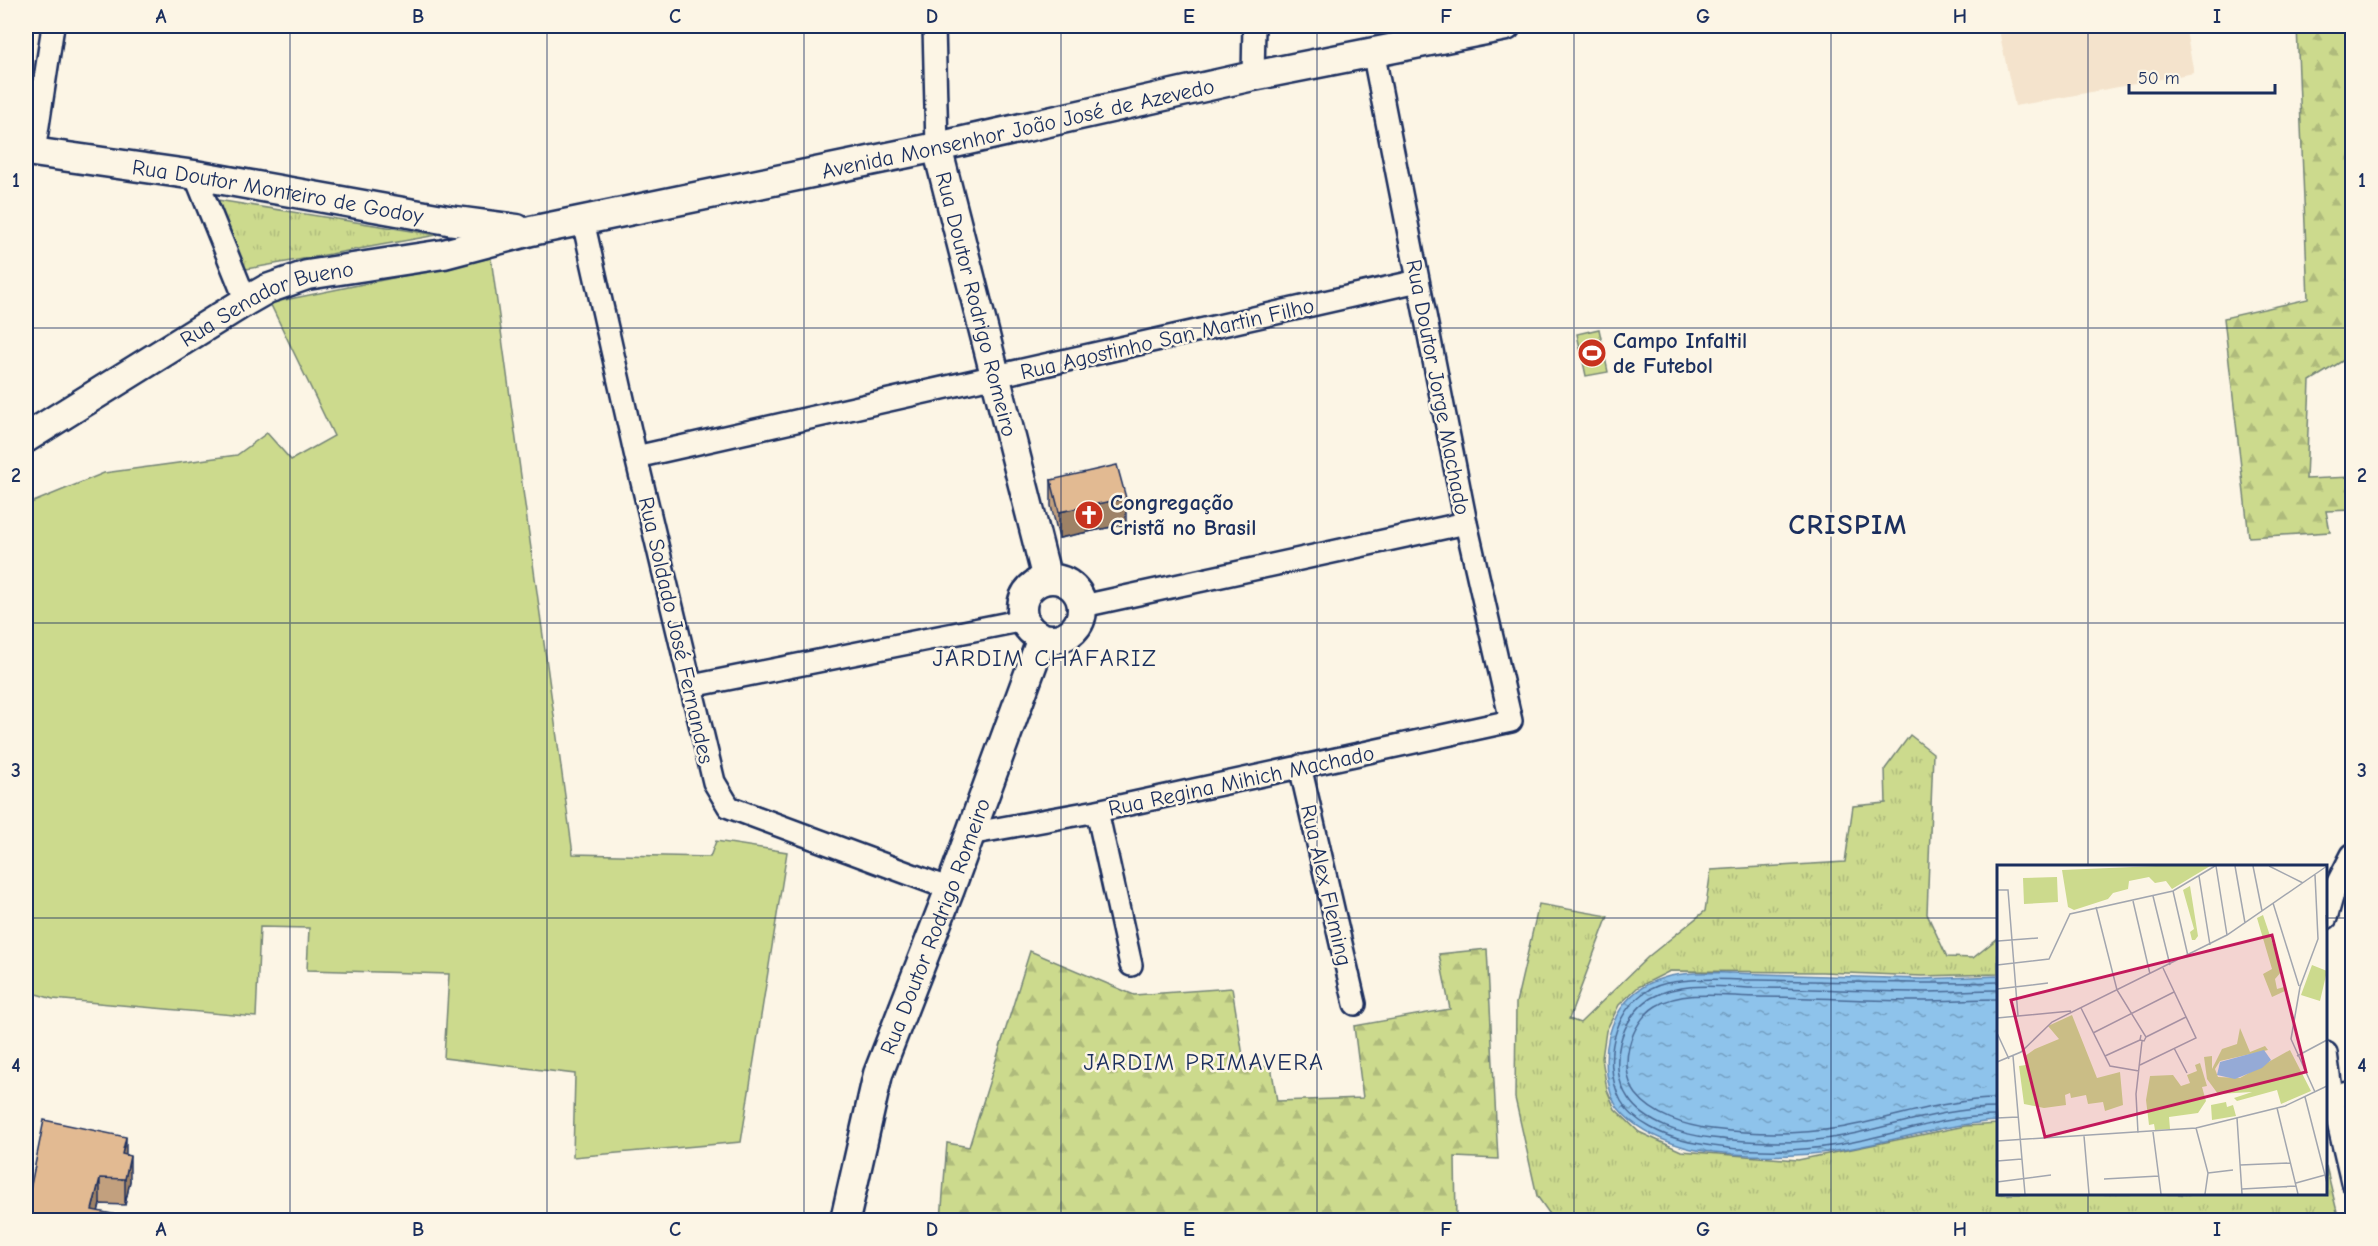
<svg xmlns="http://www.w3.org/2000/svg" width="2378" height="1246" font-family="'Comic Neue',sans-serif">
	<defs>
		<pattern id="forest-firs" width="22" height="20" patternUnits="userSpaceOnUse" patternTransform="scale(1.5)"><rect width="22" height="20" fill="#ccda8d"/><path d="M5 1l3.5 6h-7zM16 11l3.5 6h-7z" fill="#afbb7c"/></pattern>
		<pattern id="park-tufts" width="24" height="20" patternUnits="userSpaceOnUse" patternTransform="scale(1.5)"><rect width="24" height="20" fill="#ccda8d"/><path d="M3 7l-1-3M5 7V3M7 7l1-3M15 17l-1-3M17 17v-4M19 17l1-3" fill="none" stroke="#afbb7c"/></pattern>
		<pattern id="water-ripples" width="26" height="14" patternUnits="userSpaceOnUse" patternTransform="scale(1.5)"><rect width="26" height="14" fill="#8ec3eb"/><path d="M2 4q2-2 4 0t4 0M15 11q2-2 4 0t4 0" fill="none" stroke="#739fc2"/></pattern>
	</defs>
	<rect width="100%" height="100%" fill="#fcf5e5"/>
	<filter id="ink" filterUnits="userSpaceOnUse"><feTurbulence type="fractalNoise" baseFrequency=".0167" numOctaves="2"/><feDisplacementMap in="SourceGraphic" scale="12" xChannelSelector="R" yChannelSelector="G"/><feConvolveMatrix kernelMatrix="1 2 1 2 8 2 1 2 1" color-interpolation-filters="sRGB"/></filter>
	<g filter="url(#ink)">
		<path fill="#f4e3cc" d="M1998 26H2185L2194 73 2015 106Z"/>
		<path fill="url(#forest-firs)" stroke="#748476" stroke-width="1.5" d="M2297 26H2352V355L2310 381 2306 479 2352 477V510L2326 511 2330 532 2249 537 2224 318 2308 299Z
			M1487 949 1498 1159 1455 1157 1456 1220H941L947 1143 969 1147 1030 951 1134 995 1232 988 1245 1068 1271 1066 1277 1101 1363 1098 1354 1026 1450 1009 1439 954Z"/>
		<path fill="url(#park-tufts)" stroke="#748476" stroke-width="1.5" d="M211 199 437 235 241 270Z
			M1910 735 1933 753 1927 914 1947 957 1973 958 1998 938V974L1922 976 1822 972 1670 971 1638 987 1619 1005 1606 1031 1602 1058 1607 1090 1615 1109 1639 1132 1681 1151 1798 1160 1965 1126 1998 1124V1194H2326V1166L2339 1220H1554L1537 1196 1515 1098 1516 1003 1539 904 1608 916 1569 1019 1580 1023 1649 956 1705 911 1711 870 1845 862 1853 806 1886 803 1885 769Z"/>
		<path fill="#ccda8d" stroke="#748476" stroke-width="1.5" d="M491 258 573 854 710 857 716 841 787 852 741 1142 573 1157 575 1074 444 1058 449 974 307 970 309 928 260 927 256 1017 53 999 26 991V505L104 473 237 455 267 433 291 460 334 436 270 303Z
			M1599 329 1608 372 1586 376 1577 334Z"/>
		<path fill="url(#water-ripples)" stroke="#6088b3" stroke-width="1.5" d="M1731 973 1922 979 1998 976V1121C1945 1124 1895 1141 1842 1150 1806 1156 1770 1157 1733 1154 1717 1152 1700 1152 1684 1147 1660 1140 1634 1128 1618 1108 1611 1099 1609 1086 1607 1074 1602 1032 1620 991 1663 978 1684 971 1710 973 1731 973Z"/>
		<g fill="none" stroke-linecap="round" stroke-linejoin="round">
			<path stroke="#496a96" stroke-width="1.5" d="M1998 982C1918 985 1838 981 1758 980 1728 980 1697 977 1667 983 1616 994 1599 1058 1621 1101 1632 1122 1666 1137 1689 1142 1739 1152 1793 1153 1843 1144 1895 1135 1945 1115 1998 1116
				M1998 990C1973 990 1947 992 1921 992 1867 992 1813 988 1758 988 1725 988 1682 980 1651 998 1620 1017 1607 1067 1628 1098 1645 1124 1683 1135 1712 1138 1755 1143 1800 1145 1843 1136 1895 1126 1945 1108 1998 1108
				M1998 999C1973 999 1947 1001 1922 1001 1867 1001 1813 997 1759 997 1727 997 1685 989 1656 1006 1630 1022 1617 1068 1636 1094 1653 1116 1686 1126 1712 1129 1754 1134 1797 1135 1839 1128 1892 1119 1943 1099 1998 1099"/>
			<g stroke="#1b2f5e" stroke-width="26">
				<path id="street" d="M934 26 937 147
					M1253 76 1254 26
					M34 152 53 26
					M195 175 246 301
					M583 221 636 457 714 782 729 807 950 889
					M636 457 1418 281
					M1083 606 1466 523
					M692 686 1024 620
					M1300 766 1355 1004
					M1097 811 1131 965
					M969 834 1097 811 1511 721 1466 523 1373 51
					M2326 918 2334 890 2352 855
					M2326 1053 2332 1097 2352 1182
					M2332 1097 2352 1092"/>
			</g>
			<g stroke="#1b2f5e" stroke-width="33">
				<g id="secondary">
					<path id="s1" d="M937 147 1047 579"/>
					<path id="s2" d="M26 151 195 175 448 220 517 229"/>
					<path id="s3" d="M26 438 246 301 267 289 307 275 444 254 531 231 937 147 1253 76 1506 26"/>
					<circle cx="1052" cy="609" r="30"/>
					<path id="s4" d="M845 1220 878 1074 950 889 1042 638"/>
				</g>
			</g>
			<use href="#street" stroke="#fcf5e5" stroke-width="21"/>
			<use href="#secondary" stroke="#fcf5e5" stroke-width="28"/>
		</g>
		<path fill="#c2a07e" stroke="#1b2f5e" stroke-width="1.5" d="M1051 480 1126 524 1059 538 1051 506Z
			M126 1155 130 1181 125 1205 100 1204 98 1211 118 1221 30 1190Z"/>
		<path fill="#9e8266" stroke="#1b2f5e" stroke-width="1.5" d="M1126 498V524L1059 538V512Z
			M126 1137V1162L122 1180V1154Z
			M130 1156V1181L125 1205V1179Z
			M100 1178V1204L96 1221 92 1210Z"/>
		<path fill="#e2ba92" stroke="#1b2f5e" stroke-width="1.5" d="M1117 465 1126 498 1059 512 1051 480Z
			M44 1120 126 1137 122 1154 130 1156 125 1179 100 1178 92 1210 118 1215 117 1221H26V1189L30 1190Z"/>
	</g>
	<path fill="none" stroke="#1b2f5e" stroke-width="1.5" stroke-opacity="0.55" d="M290 26V1220M547 26V1220M804 26V1220M1061 26V1220M1317 26V1220M1574 26V1220M1831 26V1220M2088 26V866M26 328H2352M26 623H2352M26 918H1998M2326 918H2352M2088 1194V1220"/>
	<defs>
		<g id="stadium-disc" transform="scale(1.5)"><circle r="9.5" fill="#c8321e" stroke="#fcf5e5"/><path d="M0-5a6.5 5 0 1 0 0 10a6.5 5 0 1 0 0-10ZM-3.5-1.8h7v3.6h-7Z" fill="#fff"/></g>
		<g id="church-disc" transform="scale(1.5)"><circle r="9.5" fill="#c8321e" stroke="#fcf5e5"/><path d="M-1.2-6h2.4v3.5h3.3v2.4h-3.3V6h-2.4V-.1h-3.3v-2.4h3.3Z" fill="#fff"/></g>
	</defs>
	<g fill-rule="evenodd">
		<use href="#stadium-disc" x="1592" y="353"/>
		<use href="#church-disc" x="1089" y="515"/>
	</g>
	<g text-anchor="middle" stroke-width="5" stroke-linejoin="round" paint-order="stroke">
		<g font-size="22" fill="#1b2f5e" stroke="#fcf5e5">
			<text dy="8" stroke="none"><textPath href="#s3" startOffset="1052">Avenida Monsenhor João José de Azevedo</textPath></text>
			<text dy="8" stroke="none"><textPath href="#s2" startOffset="255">Rua Doutor Monteiro de Godoy</textPath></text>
			<text dy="8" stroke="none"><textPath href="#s1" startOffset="162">Rua Doutor Rodrigo Romeiro</textPath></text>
			<text dy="8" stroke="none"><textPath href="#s3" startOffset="278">Rua Senador Bueno</textPath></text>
			<text transform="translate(1167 338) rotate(-13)" y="8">Rua Agostinho San Martin Filho</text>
			<text transform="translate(1439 387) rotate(79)" y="8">Rua Doutor Jorge Machado</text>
			<text transform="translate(677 630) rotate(77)" y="8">Rua Soldado José Fernandes</text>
			<text transform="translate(1241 780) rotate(-12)" y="8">Rua Regina Mihich Machado</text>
			<text transform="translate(1327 885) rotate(77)" y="8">Rua Alex Fleming</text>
			<text dy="8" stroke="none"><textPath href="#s4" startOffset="308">Rua Doutor Rodrigo Romeiro</textPath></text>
		</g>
		<g font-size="22" font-weight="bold" fill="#1b2f5e" stroke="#fcf5e5" text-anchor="start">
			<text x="1613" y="348">Campo Infaltil<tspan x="1613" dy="25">de Futebol</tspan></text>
			<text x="1110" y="510">Congregação<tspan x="1110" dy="25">Cristã no Brasil</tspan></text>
		</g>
		<g font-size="24" letter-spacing="1.5" fill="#1b2f5e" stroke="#fcf5e5">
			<text x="1045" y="666">JARDIM CHAFARIZ</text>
			<text x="1204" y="1070">JARDIM PRIMAVERA</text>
		</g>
		<g font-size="28" font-weight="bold" letter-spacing="1.5" fill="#1b2f5e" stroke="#fcf5e5">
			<text x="1848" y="534">CRISPIM</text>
		</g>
	</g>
	<g transform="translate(1997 865)">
		<rect width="330" height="330" fill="#fcf5e5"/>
		<path d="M159 1H213L175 24 169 16 158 18 152 12 132 16 131 24 116 28 111 34 77 45 71 42 65 5ZM193 21 201 71 198 75H195L193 67 197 64 186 25ZM266 50 285 106 278 114 280 124 287 122 288 126 275 132 266 109 275 104 260 53ZM203 198 210 221 205 222 209 236 201 248 172 252 173 264 158 265 157 259 152 260 149 235 153 211 176 210 184 221 193 218 190 210 200 206 198 200Z" fill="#ccda8d"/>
		<path d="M243 163 253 187 268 181 271 185 223 196 218 204 221 212 243 213 293 185 314 226 284 239 280 225 240 236 237 233 255 227 221 229 210 214 207 192 215 191V204L225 184 240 179Z" fill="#ccda8d"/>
		<path d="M60 12 61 37 27 39 26 13ZM315 100 330 106 323 136 304 130ZM75 150 100 213 123 207 126 240 108 246 106 237 91 239 89 230 74 233 73 228 68 230 69 240 47 243 27 239 22 201 29 200 28 191 38 184 62 174 51 161ZM229 237 230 242 236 240 239 251 215 255 214 240Z" fill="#ccda8d"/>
		<path d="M267 185 274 195 265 203 238 214 220 210 223 197Z" fill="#8ec3eb"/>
		<path fill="none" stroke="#a2a6af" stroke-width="1.5" d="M219 1 230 70M238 1 248 58M256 1 265 46M272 1 306 18M318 10 321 74 303 122 294 174 318 227M202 11 213 80M0 25H11L21 151M176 26 191 91M156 31 173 100M136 36 153 109M276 38 302 121M99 42 120 125 149 172 147 176 143 175 144 170M329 50 330 73M1 76 41 73M0 100 52 94 73 49 176 26 218 1M0 124 51 118M84 143 113 201 142 206M0 153 74 146M0 168 12 194M96 168 177 127M149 172 189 152M177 183 190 208M16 191 28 329M108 191 143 175M300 191 330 175M0 197 24 187 55 157 230 70 330 1M143 200 199 173 166 103M308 232 330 318M0 235 1 253M280 243 301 329M0 253 21 252M240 253 245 329M199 263 211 308 208 329M156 267 164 329M141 268 139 229 145 176M87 271 92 329M0 276 199 263 288 241 330 221M0 296 25 294M243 300 294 298M211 308 236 305M107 314 162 311M0 317 54 310M299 318 328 310M245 324 299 321"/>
		<path fill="#c2185b" fill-opacity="0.15" stroke="#c2185b" stroke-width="3" d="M275 70 309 207 48 272 14 135Z"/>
		<rect width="330" height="330" fill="none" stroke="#1b2f5e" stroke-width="3"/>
	</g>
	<rect width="2378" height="1246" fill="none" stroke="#fcf5e5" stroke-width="66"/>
	<path d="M2129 84v9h146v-9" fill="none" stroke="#1b2f5e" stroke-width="3"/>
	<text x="2138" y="84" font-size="18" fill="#1b2f5e" stroke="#fcf5e5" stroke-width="4.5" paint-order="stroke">50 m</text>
	<rect x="33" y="33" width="2312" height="1180" fill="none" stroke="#1b2f5e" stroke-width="2"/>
	<g font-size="20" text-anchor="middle" font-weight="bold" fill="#1b2f5e">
		<text x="161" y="23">A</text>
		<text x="418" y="23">B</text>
		<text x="675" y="23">C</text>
		<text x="932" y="23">D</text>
		<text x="1189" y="23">E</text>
		<text x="1446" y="23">F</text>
		<text x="1703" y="23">G</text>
		<text x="1960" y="23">H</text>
		<text x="2217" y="23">I</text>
		<text x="16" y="187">1</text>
		<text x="2362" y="187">1</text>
		<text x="16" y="482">2</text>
		<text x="2362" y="482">2</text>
		<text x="16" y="777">3</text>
		<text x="2362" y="777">3</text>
		<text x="16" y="1072">4</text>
		<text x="2362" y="1072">4</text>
		<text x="161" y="1236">A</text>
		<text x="418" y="1236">B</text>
		<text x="675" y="1236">C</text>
		<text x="932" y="1236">D</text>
		<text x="1189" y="1236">E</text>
		<text x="1446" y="1236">F</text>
		<text x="1703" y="1236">G</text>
		<text x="1960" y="1236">H</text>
		<text x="2217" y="1236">I</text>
	</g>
</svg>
